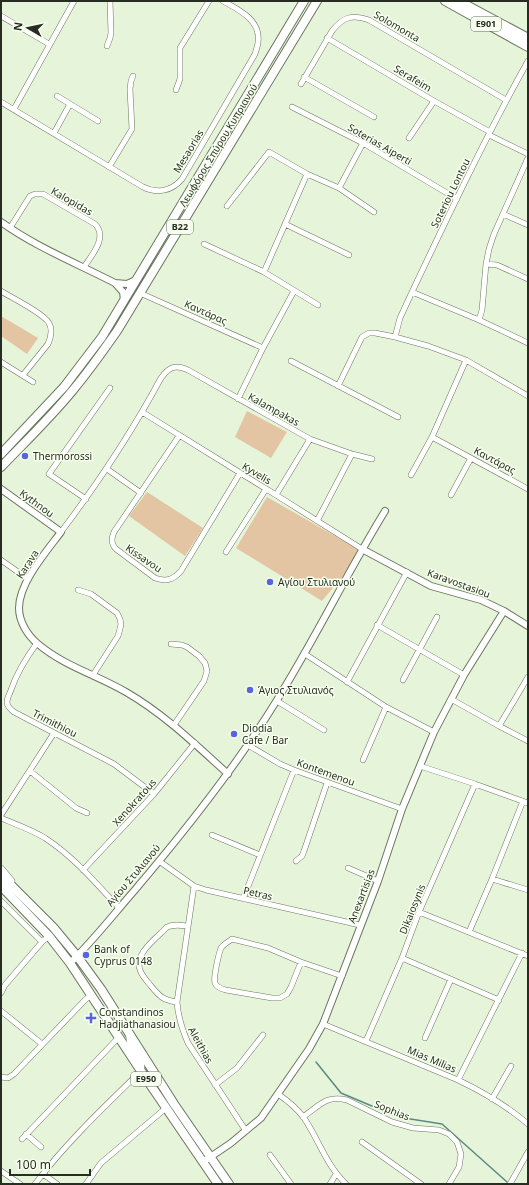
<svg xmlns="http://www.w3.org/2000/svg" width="529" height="1185" font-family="'Noto Sans',sans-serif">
	<rect width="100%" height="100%" fill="#e6f4d9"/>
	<path fill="#e4c5a3" d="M1 316 38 338 27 354 1 336Z
		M247 411 287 432 271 458 235 437Z
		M147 492 203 528 185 556 129 516Z
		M267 497 363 552 322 601 236 548Z"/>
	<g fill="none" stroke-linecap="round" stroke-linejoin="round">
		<path stroke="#5a8b83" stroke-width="1.5" d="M316 1062 341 1093 398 1117 442 1124 507 1182"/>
		<g stroke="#6b775f" stroke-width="6">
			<path id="minor" d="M1 16 49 44
				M327 38 434 101 490 132
				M107 46 110 38 111 33 110 1
				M304 77 374 117
				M301 84 332 31C343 17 352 14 369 20L506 100
				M176 90 180 79V48L209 1
				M57 96 98 121
				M1 102 143 187C157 194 172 191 182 179L255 54C256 50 258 46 258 42 261 20 239 10 223 1
				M292 107 363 143 457 199
				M14 109 74 1
				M54 133 70 104
				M489 135 528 154
				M409 138 434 101
				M109 167 132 129 130 89 131 81 133 76
				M339 188 363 143
				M227 206 269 152 307 174 339 188 374 212
				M503 214 528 225
				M285 224 349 255
				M10 228 30 196 35 194H43L95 224C108 237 92 255 84 267
				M204 244 264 272 318 305
				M486 264 497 265 528 279
				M264 272 307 174
				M1 291C12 298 43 313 49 323 53 330 51 337 48 344L23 375
				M412 292 479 320 528 343
				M140 293 263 348
				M479 320 482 310 486 264 489 249 494 234 528 158
				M395 337 400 318 412 292C449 214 486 136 528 61
				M291 361 398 417
				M1 362 33 382
				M338 386 362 337 369 333H375L395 337 428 346 466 360 528 396
				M238 399 263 348 294 291
				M142 412 276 495 362 549
				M179 436 114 532C111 539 111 544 116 549L155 578C166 582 173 580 181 571L240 473
				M432 437 528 489
				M107 469 141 493
				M411 475 432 437 466 360
				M276 495 310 439
				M451 495 471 458
				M86 499 49 474 110 388
				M317 521 352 454
				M61 532C98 483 132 432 161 378 169 367 175 364 188 370L310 439 352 454 372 459
				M226 552 266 489
				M1 560 28 579
				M78 590 91 594 117 613 120 619 121 624 120 629 118 636 93 675
				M377 625 464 675
				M37 643C26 658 17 672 11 690 10 693 7 698 7 702 7 706 10 709 14 712L114 764 154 794
				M171 644 182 645 187 647 199 656 205 663 207 671 204 681 174 725
				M305 654 386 707 434 732
				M403 680 437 617
				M347 682 407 572
				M451 699 499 726 528 741
				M277 701 324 730
				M499 726 528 677
				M248 745 280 764 294 770 402 809
				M363 760 386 707
				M420 766 475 784 528 803
				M30 771 76 808 87 813
				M1 815 54 733
				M1 818C15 824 32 830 45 838 74 857 96 883 119 908
				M212 835 260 855
				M159 861 194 886 206 890 360 925
				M296 861 302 856 304 851 327 783
				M348 868 378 881
				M83 870 154 794 195 743
				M492 879 528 890
				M194 886 177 1002C178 1017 182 1029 188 1043L246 1131
				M243 899 294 770
				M1 901 42 942
				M419 912 528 956
				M469 932 492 879 523 801
				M402 958 499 1000
				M301 962 291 987 287 994 280 998H272L226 990C222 989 217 988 215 983 213 978 219 953 221 948 224 944 228 942 232 939L268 948 301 962 342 976
				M1 993 5 985 42 942 49 936
				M177 1002C163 1000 160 997 151 986 147 981 142 976 140 970 134 953 157 938 167 927 174 924 180 925 187 926
				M1 1011 42 1044
				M323 1024 458 1080C483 1092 507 1106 528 1124
				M425 1038 451 979
				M366 1041 402 958 419 912 475 784
				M1 1077 8 1078 14 1074 85 1000 91 995
				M458 1080 522 953
				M215 1085 237 1068 263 1035
				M278 1094C288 1101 297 1108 304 1118 319 1140 326 1165 346 1184
				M492 1099 511 1066
				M303 1117C320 1105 326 1095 347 1100L392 1122 413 1128 439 1130 449 1134 457 1142 461 1154 459 1167 449 1184
				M26 1134 41 1147
				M22 1139 119 1037
				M362 1142 421 1184
				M270 1155 291 1184
				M1 1171 20 1184
				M43 1174 57 1184
				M35 1184C66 1143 104 1107 141 1071 146 1058 127 1049 129 1036
				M86 1184 101 1163 166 1108
				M330 1184 336 1174
				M510 1184 528 1152"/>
		</g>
		<g stroke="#6b775f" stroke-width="8">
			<path id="tertiary" d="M1 222C36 247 76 263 115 283L127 284 136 280
				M115 283 123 292 124 300
				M1 489 61 532C46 552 19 583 19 608 19 622 28 636 38 644 64 666 97 675 126 692 164 714 195 744 228 774
				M362 549 431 586 481 600 504 611 528 626
				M70 963C93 941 113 915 134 891 185 831 236 767 277 700 315 639 347 573 385 511
				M203 1162 231 1143 261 1118 309 1049 323 1024 378 881 402 809 434 732 464 675 504 611"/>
		</g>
		<g stroke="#6b775f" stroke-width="8">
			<path id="secondary" d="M1 869 11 881"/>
		</g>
		<g stroke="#6b775f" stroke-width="10">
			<path id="primary" d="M445 1 528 47
				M459 1 528 38
				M1 454 64 387 102 337 304 1
				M1 467C25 442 51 417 73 390 89 371 103 351 117 331L317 1
				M1 875 53 927 77 956 101 989 174 1104 229 1184
				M1 886 49 936 70 963 141 1071 218 1184"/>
		</g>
		<use href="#minor" stroke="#fff" stroke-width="5"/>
		<use href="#tertiary" stroke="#fff" stroke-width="6"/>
		<use href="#secondary" stroke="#fff" stroke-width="7"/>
		<use href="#primary" stroke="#fff" stroke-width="8"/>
	</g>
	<g fill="#5764db" stroke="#f7ffee" stroke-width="1.5">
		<circle cx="25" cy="456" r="4"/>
		<circle cx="270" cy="582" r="4"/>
		<circle cx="250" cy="690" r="4"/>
		<circle cx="234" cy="734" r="4"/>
		<circle cx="86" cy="955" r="4"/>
		<path d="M89 1012h4v4h4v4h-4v4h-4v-4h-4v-4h4z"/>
	</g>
	<g text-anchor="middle" stroke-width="3" stroke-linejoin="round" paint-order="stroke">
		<g fill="#f7ffee" stroke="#666c60" stroke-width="1">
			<rect x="471" y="17" width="30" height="14" rx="3"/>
			<rect x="167" y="220" width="26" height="14" rx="3"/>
			<rect x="131" y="1072" width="30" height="14" rx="3"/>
		</g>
		<g font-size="9" font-weight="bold" fill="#282d23">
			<text x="486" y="27">E901</text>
			<text x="180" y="230">B22</text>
			<text x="146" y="1082">E950</text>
		</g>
		<g font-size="10" fill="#282d23" stroke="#f7ffee">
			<text transform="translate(397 26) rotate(30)" y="4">Solomonta</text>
			<text transform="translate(413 78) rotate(31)" y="4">Serafeim</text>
			<text transform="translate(380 144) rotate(30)" y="4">Soterias Aiperti</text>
			<text transform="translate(218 145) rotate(-59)" y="4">Λεωφόρος Σπύρου Κυπριανού</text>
			<text transform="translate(188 151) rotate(-59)" y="4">Mesaorias</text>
			<text transform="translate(450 193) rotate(-64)" y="4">Soteriou Lontou</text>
			<text transform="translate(72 201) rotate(30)" y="4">Kalopidas</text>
			<text transform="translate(206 312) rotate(24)" y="4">Καντάρας</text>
			<text transform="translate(274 409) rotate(29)" y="4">Kalampakas</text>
			<text transform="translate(495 460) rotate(28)" y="4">Καντάρας</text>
			<text transform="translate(257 473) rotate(31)" y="4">Kyvelis</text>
			<text transform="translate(37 503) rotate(36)" y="4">Kythnou</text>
			<text transform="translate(144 558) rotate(34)" y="4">Kissavou</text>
			<text transform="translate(27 564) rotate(-57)" y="4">Karava</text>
			<text transform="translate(459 583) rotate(20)" y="4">Karavostasiou</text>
			<text transform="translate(55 723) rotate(27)" y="4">Trimithiou</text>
			<text transform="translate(326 772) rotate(20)" y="4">Kontemenou</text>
			<text transform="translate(134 802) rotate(-48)" y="4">Xenokratous</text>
			<text transform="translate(133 875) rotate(-50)" y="4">Αγίου Στυλιανού</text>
			<text transform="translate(258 893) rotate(13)" y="4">Petras</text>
			<text transform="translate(361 896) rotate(-69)" y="4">Anexartisias</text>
			<text transform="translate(412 909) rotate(-68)" y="4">Dikaiosynis</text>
			<text transform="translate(201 1045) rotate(61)" y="4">Aleithias</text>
			<text transform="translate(432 1059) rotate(23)" y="4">Mias Milias</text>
			<text transform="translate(392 1110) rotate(22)" y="4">Sophias</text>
		</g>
		<g font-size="10" fill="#282d23" stroke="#f7ffee" text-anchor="start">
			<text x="33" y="460">Thermorossi</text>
			<text x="278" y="586">Αγίου Στυλιανού</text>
			<text x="258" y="694">Άγιος Στυλιανός</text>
			<text x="242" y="732">Diodia<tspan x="242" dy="12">Cafe / Bar</tspan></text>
			<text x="94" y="953">Bank of<tspan x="94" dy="12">Cyprus 0148</tspan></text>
			<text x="99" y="1016">Constandinos<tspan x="99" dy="12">Hadjiathanasiou</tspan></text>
		</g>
	</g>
	<rect width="529" height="1185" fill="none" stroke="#282d23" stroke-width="4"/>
	<g transform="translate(28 28) rotate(279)" stroke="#f7ffee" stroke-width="3" paint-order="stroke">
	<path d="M0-3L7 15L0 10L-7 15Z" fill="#282d23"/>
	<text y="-6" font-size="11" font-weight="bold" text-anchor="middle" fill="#282d23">N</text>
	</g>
	<path d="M10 1169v6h80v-6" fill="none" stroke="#282d23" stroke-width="2"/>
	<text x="16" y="1169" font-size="12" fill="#282d23" stroke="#f7ffee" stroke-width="3" paint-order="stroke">100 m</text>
</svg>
